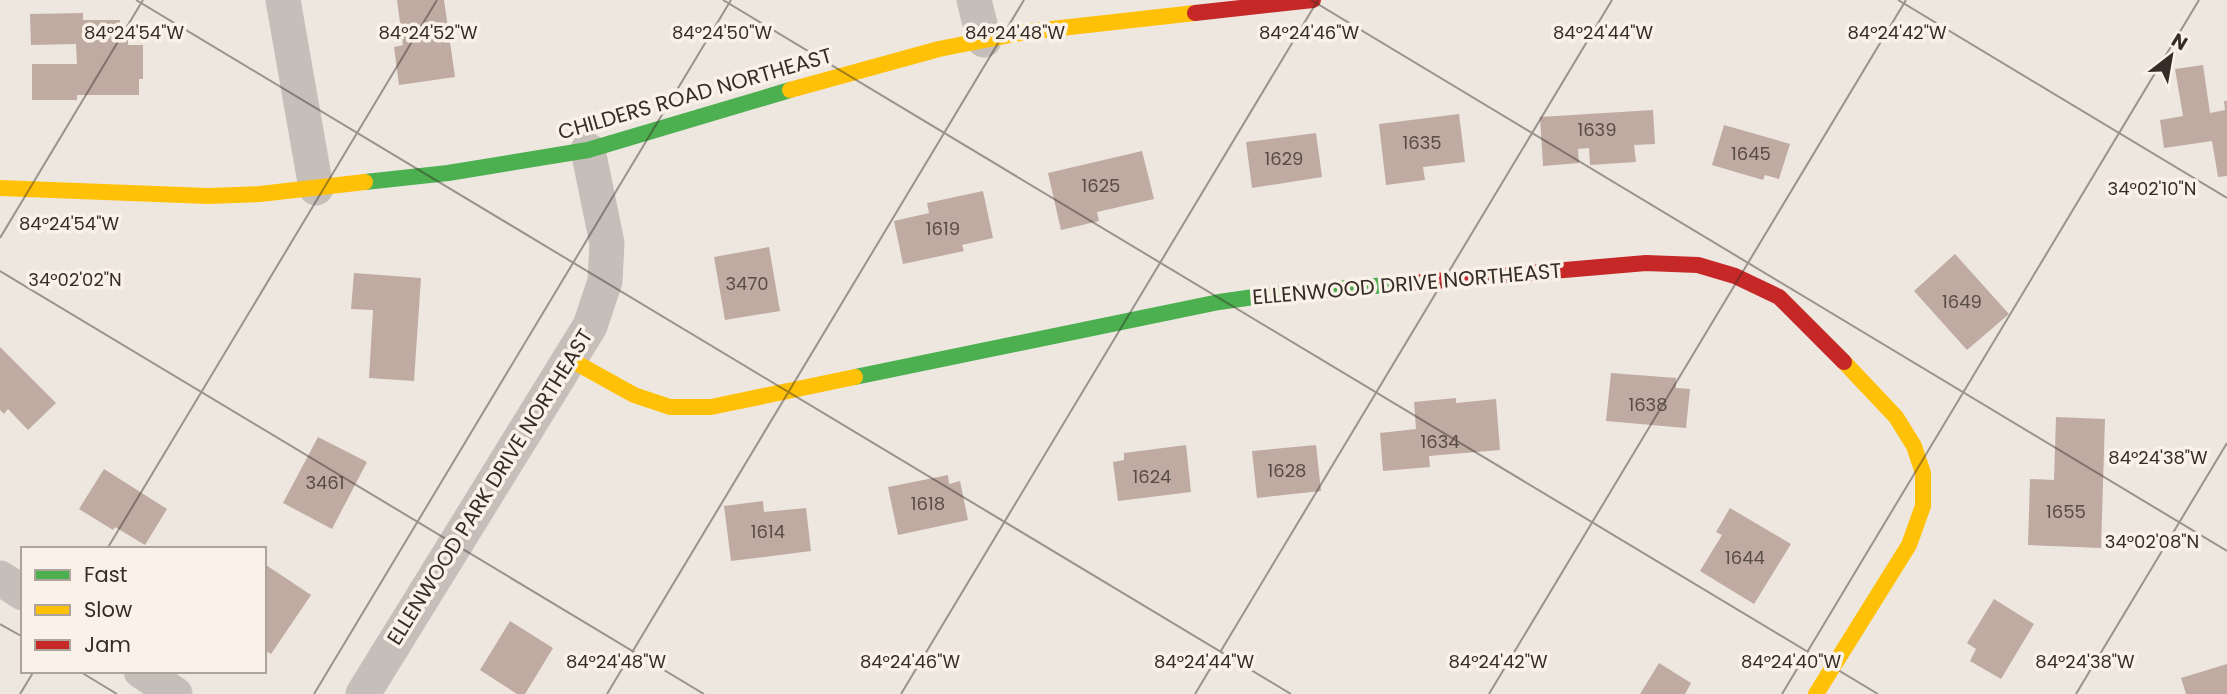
<svg xmlns="http://www.w3.org/2000/svg" width="2227" height="694" font-family="Poppins,sans-serif">
	<rect width="100%" height="100%" fill="#ede7e0"/>
	<path fill="#c0aba2" d="M397 0H444L455 77 399 85 394 47 403 45Z
		M83 13V20H120L119 40H128V45H143V79H139V95H77V100H32V64H77L76 44 31 45 30 14Z
		M2203 65 2210 113 2225 110 2224 101H2227V176L2218 177 2212 141 2164 148 2160 120 2183 116 2175 69Z
		M1653 110 1655 144 1634 145 1636 162 1590 165 1589 148 1578 149 1579 163 1543 166 1540 117Z
		M1459 114 1465 162 1423 167 1425 180 1386 185 1379 124Z
		M1724 125 1790 144 1779 179 1765 175 1763 180 1712 165Z
		M1316 133 1322 177 1252 188 1246 142Z
		M1142 151 1154 199 1097 212 1099 221 1061 230 1048 173Z
		M983 191 993 238 962 245 964 251 903 264 894 221 929 213 927 203Z
		M769 247 780 311 725 320 714 257Z
		M1955 254 2009 314 1967 350 1914 291Z
		M354 273 421 278 414 381 369 378 373 310 351 309Z
		M0 347 56 403 28 430 8 409 4 414 0 410Z
		M1611 373 1676 378V388L1690 389 1686 428 1606 421Z
		M1456 398V403L1496 399 1500 450 1429 456 1430 467 1383 471 1380 433 1416 429 1414 402Z
		M2056 417 2105 419 2101 548 2028 545 2030 479 2054 480Z
		M318 437 367 462 332 529 283 503Z
		M1186 445 1191 492 1118 501 1113 462 1124 460V453Z
		M1316 445 1321 491 1257 498 1252 451Z
		M104 469 167 509 145 545 115 527 113 530 79 509Z
		M948 475 949 484 960 481 968 520 898 535 888 487Z
		M763 501 764 512 806 508 811 551 731 561 724 506Z
		M1730 508 1791 544 1754 604 1700 571 1722 535 1716 532Z
		M266 565 311 595 271 654 264 650V568Z
		M1994 599 2034 624 2001 679 1970 661 1976 649 1967 643Z
		M510 621 553 648 525 694H517L480 670Z
		M1659 663 1691 683 1685 694H1640Z
		M2227 664V694H2186L2181 678Z"/>
	<g fill="none" stroke-linecap="round" stroke-linejoin="round">
		<path stroke="#c6bfb9" stroke-width="35" d="M283 0 316 188
			M974 0 984 40
			M0 578 23 593
			M141 671 175 694
			M363 694 590 326 605 281 607 243 588 150"/>
		<path stroke="#4caf50" stroke-width="16" d="M365 182 448 173 588 150 790 90
			M855 377 1219 302 1275 294 1412 283"/>
		<path stroke="#ffc107" stroke-width="16" d="M790 90 939 49 1025 32 1195 13
			M0 188 208 196 260 194 365 182
			M571 360 634 395 670 407H711L855 377
			M1816 694 1909 545 1923 506V473L1914 446 1896 417 1844 362"/>
		<path stroke="#c62828" stroke-width="16" d="M1195 13 1313 0
			M1412 283 1646 263 1698 265 1735 276 1779 297 1844 362"/>
	</g>
	<path fill="none" stroke="#362d28" stroke-width="2" stroke-opacity="0.45" d="M136 0 1291 694M723 0 1878 694M1311 0 2227 551M1898 0 2227 198M0 238 143 0M0 271 704 694M107 549 437 0M0 624 23 637M79 671 117 694M20 694 34 671M314 694 731 0M607 694 1024 0M901 694 1318 0M1195 694 1612 0M1489 694 1906 0M1782 694 2199 0M2076 694 2227 443"/>
	<g text-anchor="middle" stroke-width="7" stroke-linejoin="round" paint-order="stroke">
		<g font-size="18" fill="#584c46">
			<text x="1597" y="136">1639</text>
			<text x="1422" y="149">1635</text>
			<text x="1751" y="160">1645</text>
			<text x="1284" y="165">1629</text>
			<text x="1101" y="192">1625</text>
			<text x="943" y="235">1619</text>
			<text x="747" y="290">3470</text>
			<text x="1962" y="308">1649</text>
			<text x="1648" y="411">1638</text>
			<text x="1440" y="448">1634</text>
			<text x="1287" y="477">1628</text>
			<text x="1152" y="483">1624</text>
			<text x="325" y="489">3461</text>
			<text x="928" y="510">1618</text>
			<text x="2066" y="518">1655</text>
			<text x="768" y="538">1614</text>
			<text x="1745" y="564">1644</text>
		</g>
		<g font-size="21" fill="#362d28" stroke="#faf2e8">
			<text transform="translate(695 94) rotate(-16)" y="7">CHILDERS ROAD NORTHEAST</text>
			<text transform="translate(1407 284) rotate(-5)" y="7">ELLENWOOD DRIVE NORTHEAST</text>
			<text transform="translate(490 487) rotate(-58)" y="7">ELLENWOOD PARK DRIVE NORTHEAST</text>
		</g>
	</g>
	<g font-size="18" text-anchor="middle" fill="#362d28" stroke="#faf2e8" stroke-width="7" stroke-linejoin="round" paint-order="stroke">
		<text x="134" y="39">84°24'54"W</text>
		<text x="428" y="39">84°24'52"W</text>
		<text x="722" y="39">84°24'50"W</text>
		<text x="1603" y="39">84°24'44"W</text>
		<text x="1015" y="39">84°24'48"W</text>
		<text x="1309" y="39">84°24'46"W</text>
		<text x="1897" y="39">84°24'42"W</text>
		<text x="2152" y="195">34°02'10"N</text>
		<text x="69" y="230">84°24'54"W</text>
		<text x="75" y="286">34°02'02"N</text>
		<text x="2158" y="464">84°24'38"W</text>
		<text x="2152" y="548">34°02'08"N</text>
		<text x="616" y="668">84°24'48"W</text>
		<text x="910" y="668">84°24'46"W</text>
		<text x="1204" y="668">84°24'44"W</text>
		<text x="1498" y="668">84°24'42"W</text>
		<text x="1791" y="668">84°24'40"W</text>
		<text x="2085" y="668">84°24'38"W</text>
	</g>
	<rect x="21" y="547" width="245" height="126" fill="#faf2e8" stroke="#aca39b" stroke-width="2"/>
	<rect x="35" y="570" width="35" height="10" fill="#4caf50" stroke="#aca39b" stroke-width="2"/>
	<text x="84" y="582" font-size="21" fill="#362d28">Fast</text>
	<rect x="35" y="605" width="35" height="10" fill="#ffc107" stroke="#aca39b" stroke-width="2"/>
	<text x="84" y="617" font-size="21" fill="#362d28">Slow</text>
	<rect x="35" y="640" width="35" height="10" fill="#c62828" stroke="#aca39b" stroke-width="2"/>
	<text x="84" y="652" font-size="21" fill="#362d28">Jam</text>
	<g transform="translate(2171 56) rotate(31)" stroke="#faf2e8" stroke-width="5" paint-order="stroke">
	<path d="M0-5L12 26L0 18L-12 26Z" fill="#362d28"/>
	<text y="-10" font-size="19" font-weight="bold" text-anchor="middle" fill="#362d28">N</text>
	</g>
</svg>
